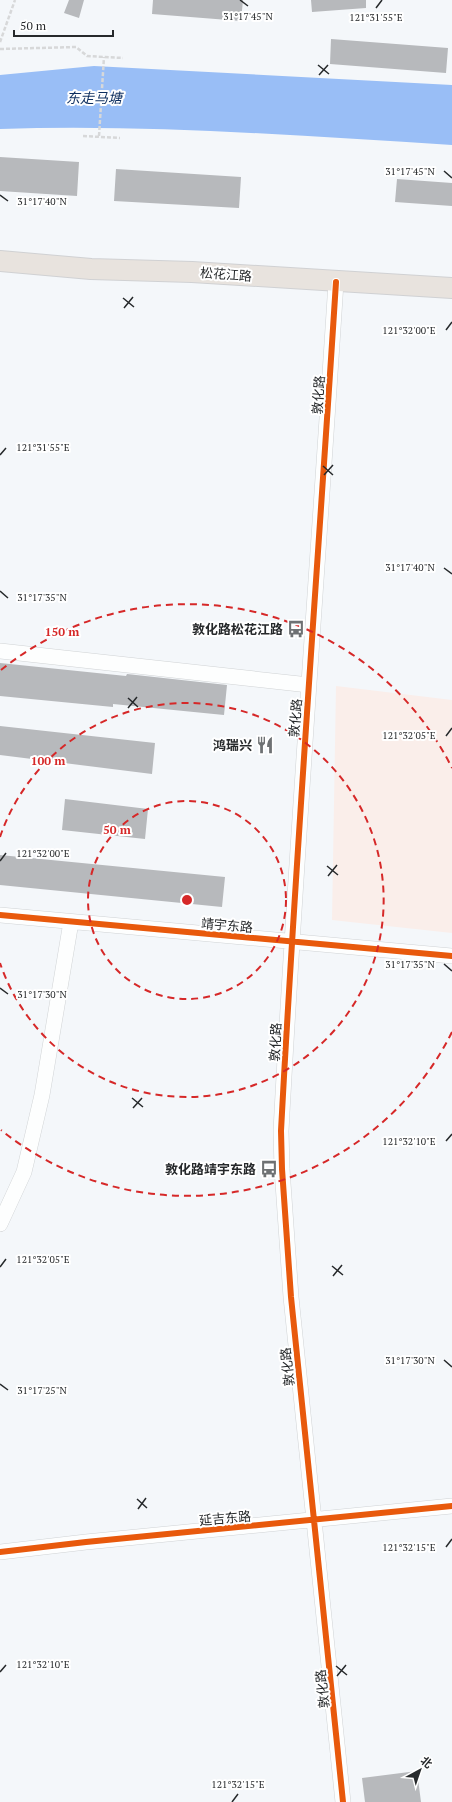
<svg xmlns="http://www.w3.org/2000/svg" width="452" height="1802" font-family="'PT Serif','Noto Sans SC',serif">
	<rect width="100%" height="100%" fill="#f4f7fa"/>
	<path fill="#faeeea" d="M336 686 452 700V933L332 920Z"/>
	<path fill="#99bef6" d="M94 66 452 85V145C302 136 151 124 0 129V75Z"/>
	<path fill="#b7b9bc" d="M69 0H84L79 18 64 13Z
		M153 0H243L241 21 152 14Z
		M311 0H366V8L312 12Z
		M331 39 448 48 446 73 330 64Z
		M0 157 79 162 77 196 0 191Z
		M116 169 241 177 239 208 114 201Z
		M397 179 452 183V206L395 202Z
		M0 663 126 676 127 674 227 685 224 715 113 704V707L0 696Z
		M0 726 155 743 152 774 0 755Z
		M65 799 148 809 145 839 62 830Z
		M0 855 225 877 222 907 0 885Z
		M417 1771 421 1802H365L362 1778Z"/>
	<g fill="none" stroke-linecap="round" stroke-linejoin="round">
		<g stroke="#d0d3d5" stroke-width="16">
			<path id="minor" d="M336 282C318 565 296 848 281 1131L282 1169 291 1297 343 1802
				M0 651 309 685
				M0 915 452 956
				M0 1224 24 1172 42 1095 71 922
				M0 1552 86 1542 452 1506"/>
		</g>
		<g stroke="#d0d1d3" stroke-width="22">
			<path id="major" d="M0 261 91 269 192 272 452 288"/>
		</g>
		<path stroke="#d7d8d9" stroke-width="2.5" stroke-dasharray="4 2" stroke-linecap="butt" d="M0 42 15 0
			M0 49 76 47 87 56 123 58
			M83 136 120 138
			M99 136 104 57"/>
		<use href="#minor" stroke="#fdfefe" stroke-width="15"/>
		<use href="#major" stroke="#e8e3de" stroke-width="20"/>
		<g stroke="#fff" stroke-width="8">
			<path id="cycleway" d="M336 282C318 565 296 848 281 1131L282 1169 291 1297 343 1802
				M0 915 452 956
				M0 1552 86 1542 452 1506"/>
		</g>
		<use href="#cycleway" stroke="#e8590c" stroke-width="6"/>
	</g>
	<path fill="none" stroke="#26292b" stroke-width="1.5" d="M240 0 248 6M376 8 382 0M318 65 329 74M319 75 328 65M444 171 452 178M0 195 8 201M123 298 134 307M124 308 133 297M446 330 452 322M0 455 6 448M323 466 333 475M324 475 333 465M444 568 452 574M0 591 8 598M128 698 138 707M128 708 137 697M446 736 452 728M0 861 6 853M327 866 338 875M328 876 337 865M444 964 452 971M0 988 8 994M132 1098 143 1107M133 1108 142 1098M446 1141 452 1134M332 1266 343 1275M0 1267 6 1259M333 1276 342 1265M444 1360 452 1367M0 1384 8 1390M137 1499 147 1508M138 1509 146 1498M446 1547 452 1539M336 1666 347 1675M0 1672 6 1665M337 1676 346 1665M232 1802 238 1794"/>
	<g fill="none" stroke="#d62828" stroke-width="2" stroke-dasharray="7 5">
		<circle cx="187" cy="900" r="99"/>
		<path d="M0 837A197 197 0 1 1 0 963"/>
		<path d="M452 1032A296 296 0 0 1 1 1130M1 670A296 296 0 0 1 452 768"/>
	</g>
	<defs>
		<g id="bus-bare" transform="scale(1.38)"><path d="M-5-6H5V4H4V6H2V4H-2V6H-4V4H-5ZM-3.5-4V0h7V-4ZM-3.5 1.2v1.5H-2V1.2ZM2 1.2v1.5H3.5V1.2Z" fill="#6e7173" stroke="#fff" stroke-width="2.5" paint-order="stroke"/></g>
		<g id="restaurant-bare" transform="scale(1.38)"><path d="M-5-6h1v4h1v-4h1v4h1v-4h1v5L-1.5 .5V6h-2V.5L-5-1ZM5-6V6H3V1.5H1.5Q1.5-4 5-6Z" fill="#6e7173" stroke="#fff" stroke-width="2.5" paint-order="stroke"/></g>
	</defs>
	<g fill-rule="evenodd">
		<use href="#bus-bare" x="296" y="629"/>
		<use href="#restaurant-bare" x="265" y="745"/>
		<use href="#bus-bare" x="269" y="1169"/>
	</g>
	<g text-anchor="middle" stroke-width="4" stroke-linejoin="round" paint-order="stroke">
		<g font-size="13" fill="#26292b" stroke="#fff">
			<text transform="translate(226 274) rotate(4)" y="5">松花江路</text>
			<text transform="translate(318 395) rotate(-86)" y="5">敦化路</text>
			<text transform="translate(295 718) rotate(-85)" y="5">敦化路</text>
			<text transform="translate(227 925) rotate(5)" y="5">靖宇东路</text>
			<text transform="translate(275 1042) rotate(-87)" y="5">敦化路</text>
			<text transform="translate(287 1367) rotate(-96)" y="5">敦化路</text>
			<text transform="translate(225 1518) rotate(-5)" y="5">延吉东路</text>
			<text transform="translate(322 1689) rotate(-96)" y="5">敦化路</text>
		</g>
		<g font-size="13" font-weight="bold" fill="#26292b" stroke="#fff" text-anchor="end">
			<text x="283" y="634">敦化路松花江路</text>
			<text x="252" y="750">鸿瑞兴</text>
			<text x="256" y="1174">敦化路靖宇东路</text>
		</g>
		<g font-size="14" font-style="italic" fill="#0d2e5f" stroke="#fff">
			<text x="94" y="103">东走马塘</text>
		</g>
	</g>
	<g font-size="10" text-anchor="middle" fill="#26292b" stroke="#fff" stroke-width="4" stroke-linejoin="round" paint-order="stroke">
		<text x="248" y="20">31°17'45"N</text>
		<text x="376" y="21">121°31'55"E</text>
		<text x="410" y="175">31°17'45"N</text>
		<text x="42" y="205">31°17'40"N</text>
		<text x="409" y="334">121°32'00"E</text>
		<text x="43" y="451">121°31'55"E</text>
		<text x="410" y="571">31°17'40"N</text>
		<text x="42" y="601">31°17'35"N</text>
		<text x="409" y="739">121°32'05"E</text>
		<text x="43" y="857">121°32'00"E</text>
		<text x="410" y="968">31°17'35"N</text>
		<text x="42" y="998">31°17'30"N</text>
		<text x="409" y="1145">121°32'10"E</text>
		<text x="43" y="1263">121°32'05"E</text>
		<text x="410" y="1364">31°17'30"N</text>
		<text x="42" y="1394">31°17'25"N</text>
		<text x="409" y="1551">121°32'15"E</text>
		<text x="43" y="1668">121°32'10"E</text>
		<text x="238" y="1788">121°32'15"E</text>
	</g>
	<circle cx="187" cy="900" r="6" fill="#d62828" stroke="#fff" stroke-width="2"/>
	<g font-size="12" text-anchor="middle" font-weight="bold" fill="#d62828" stroke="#fff" stroke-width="4" stroke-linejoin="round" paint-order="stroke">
		<text x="62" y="636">150 m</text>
		<text x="48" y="765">100 m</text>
		<text x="117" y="834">50 m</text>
	</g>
	<g transform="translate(420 1770) rotate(40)" stroke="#ffffff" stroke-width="3" paint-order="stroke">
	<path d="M0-3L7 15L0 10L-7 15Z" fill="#26292b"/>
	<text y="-6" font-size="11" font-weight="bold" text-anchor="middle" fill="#26292b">北</text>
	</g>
	<path d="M14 30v6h99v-6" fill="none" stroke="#26292b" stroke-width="2"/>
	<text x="20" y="30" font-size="12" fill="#26292b" stroke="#ffffff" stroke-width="3" paint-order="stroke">50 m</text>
</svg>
